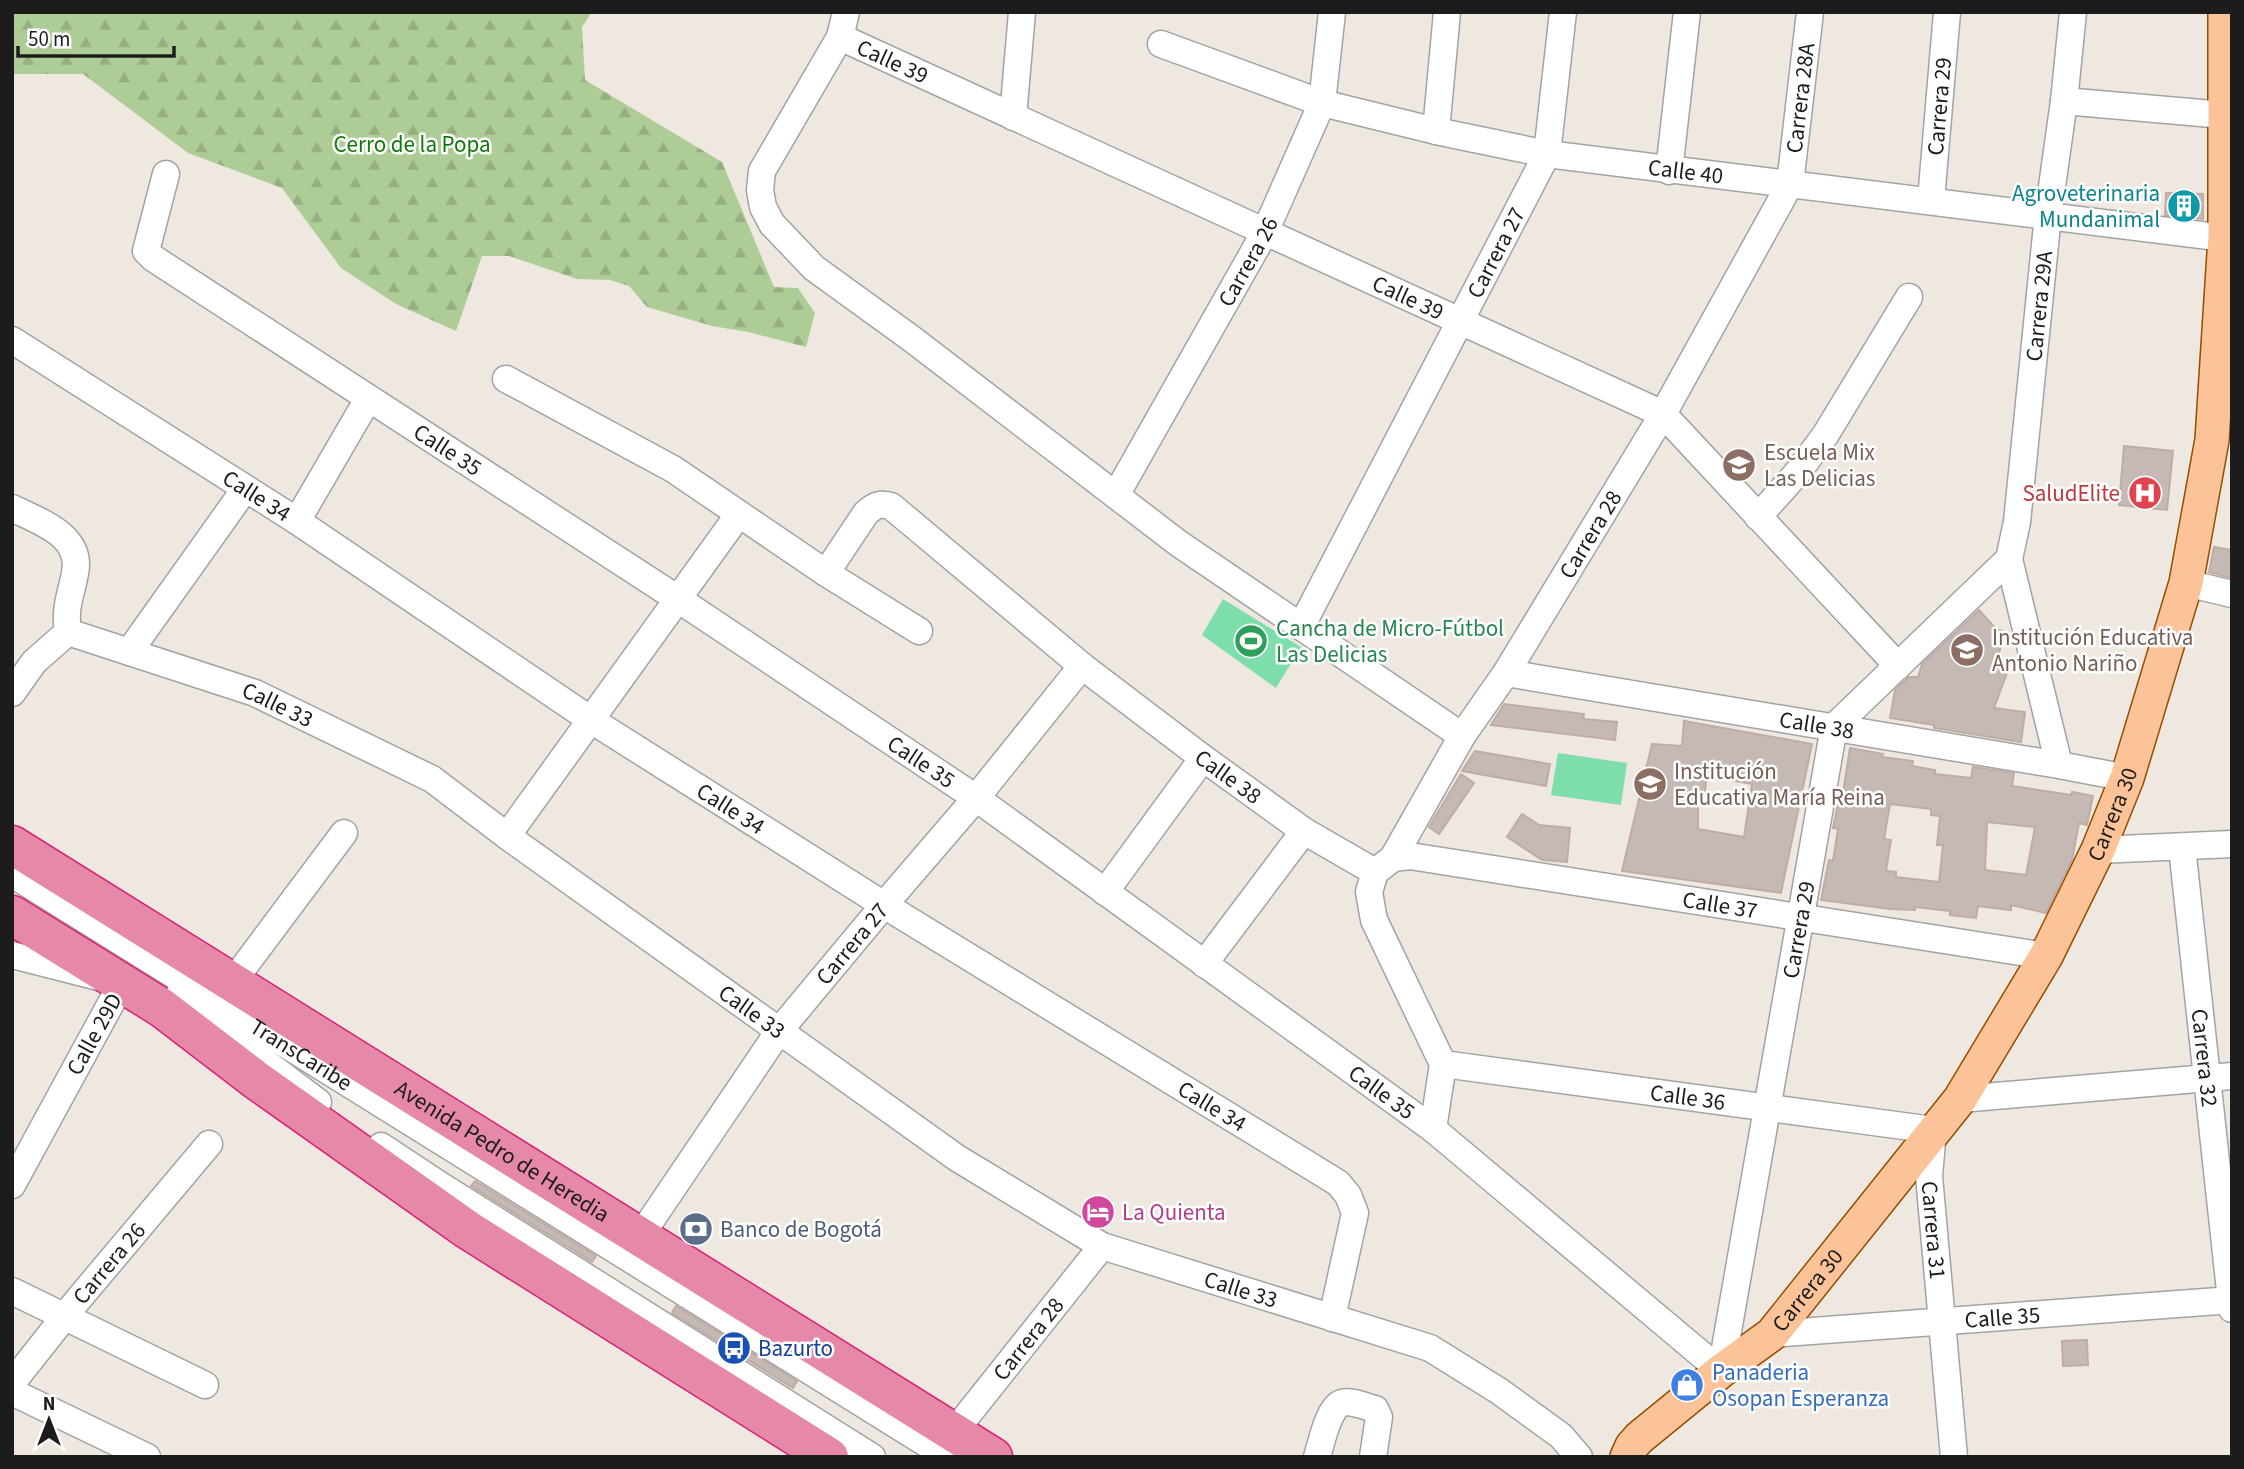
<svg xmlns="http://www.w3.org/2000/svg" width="2244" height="1469" font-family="'Source Sans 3',sans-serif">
	<defs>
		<pattern id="forest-firs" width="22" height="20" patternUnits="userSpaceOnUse" patternTransform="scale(1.75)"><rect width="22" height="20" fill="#aecd96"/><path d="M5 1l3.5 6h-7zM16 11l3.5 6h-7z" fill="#95af81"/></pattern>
	</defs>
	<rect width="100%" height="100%" fill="#eee8e1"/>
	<path fill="url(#forest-firs)" d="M12 12H592L582 27 585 80 722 162 774 287 798 288 815 313 806 347 748 332 712 326 647 307 629 286 610 280 577 279 509 256H482L456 331 396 304 341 268 282 188 188 153 83 74H12Z"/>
	<path fill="#7edeab" d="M1223 599 1301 647 1276 688 1202 635Z
		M1558 753 1627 763 1621 805 1551 795Z"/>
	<path fill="#c5b9b5" stroke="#bfaca4" stroke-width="2" fill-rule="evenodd" d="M2166 193 2203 194V219L2165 215Z
		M2124 446 2173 451 2167 510 2119 505Z
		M2214 547 2232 550V578L2209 572Z
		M1979 610 1996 629 2005 632 1997 660 2010 665 1994 708 2025 712 2021 742 1934 728V725L1890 718 1895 690 1909 677H1918L1922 664Z
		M1504 704 1584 714 1583 719 1617 722 1615 740 1491 725Z
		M1684 721 1812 744 1781 893 1622 871 1652 744 1682 746ZM1707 776 1752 784 1744 837 1698 829V797H1704Z
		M1850 748 1883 754 1882 757 1913 761 1912 766 1935 770V774L1971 778 1973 767 2014 773 2012 786 2071 795 2072 792 2093 796 2087 825 2079 823 2072 860 2046 913 2011 905V910L1978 906 1976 918 1950 915V911L1915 907V910L1890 909 1821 900 1829 860 1833 861 1838 829 1833 828 1839 799H1842ZM1890 804 1931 809V815L1940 816 1937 845H1943L1939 882 1896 877V872L1886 871 1891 840 1884 839ZM1987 822 2035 827 2026 875 1985 870Z
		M1475 751 1550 764 1546 786 1462 771Z
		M1461 774 1474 783 1439 834 1429 827Z
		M1522 814 1539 825 1570 828 1567 862 1542 860 1507 837Z
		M475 1181 596 1256 592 1262 471 1186Z
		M676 1306 797 1381 793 1388 672 1313Z
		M2087 1340 2088 1365 2063 1366 2062 1341Z"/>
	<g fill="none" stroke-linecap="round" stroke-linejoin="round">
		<g stroke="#a3a3a3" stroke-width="29">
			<g id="minor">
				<path d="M846 12 840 37 762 171 760 190 763 207 772 224 814 268 912 339 1178 543 1462 736"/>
				<path id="s1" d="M840 37 1663 414 1898 666"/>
				<path id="s2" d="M1161 44 1322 103 1436 131 1547 154 2225 238"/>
				<path d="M2064 101 2224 115"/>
				<path d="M1013 117 1022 12"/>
				<path d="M1436 131 1447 12"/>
				<path d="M1669 171 1687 12"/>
				<path id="s3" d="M166 174 146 251 153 258 678 599 976 798 1433 1129 1721 1371"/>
				<path id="s4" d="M1931 200 1947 12"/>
				<path id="s5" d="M12 340 297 521 591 720 884 905 1338 1183 1348 1195 1355 1213 1332 1318"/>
				<path d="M506 379 673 469 826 573 919 631"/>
				<path id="s6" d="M1116 495 1265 232 1322 103 1332 12"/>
				<path d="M12 508C38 521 83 535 75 573 71 596 64 607 68 632"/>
				<path d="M1758 517 1798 472 1826 434 1909 297"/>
				<path d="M297 521 368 399"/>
				<path id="s7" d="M826 573 866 513C875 505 880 503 891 506L1082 666 1203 758 1304 831 1375 872"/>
				<path d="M2186 583 2232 594"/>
				<path id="s8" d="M1301 627 1547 154 1563 12"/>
				<path id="s9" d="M68 632 255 693 432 779 507 836 957 1158 1102 1246 1430 1348 1499 1391 1561 1436 1579 1457"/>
				<path d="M129 652 245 489"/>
				<path id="s10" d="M1506 673 2059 765 2127 778"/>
				<path d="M12 693 34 662 68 632"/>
				<path id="s11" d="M2059 765 2009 559 2017 522 2048 215 2064 101 2073 12"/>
				<path d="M507 836 739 514"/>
				<path id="s12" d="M2182 847 2232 1309"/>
				<path d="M2098 850 2232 844"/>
				<path id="s13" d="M1393 858 1410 856 2046 956"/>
				<path id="s14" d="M1375 872 1393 858 1462 736 1506 673 1663 414 1790 184 1810 12"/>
				<path d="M1375 872 1369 892 1374 920 1443 1064 1433 1129"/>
				<path id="s15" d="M12 874 948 1457"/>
				<path d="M1105 892 1203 758"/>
				<path d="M12 955 122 983 12 1185"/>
				<path d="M1204 964 1304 831"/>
				<path d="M231 984 344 833"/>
				<path d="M178 996 318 1102"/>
				<path id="s16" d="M1443 1064 1933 1130 1929 1176 1954 1457"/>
				<path d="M1960 1099 2232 1076"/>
				<path d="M381 1146 443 1187 872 1457"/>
				<path id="s17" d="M641 1235 779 1031 884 905 976 798 1082 666"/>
				<path d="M12 1291 205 1385"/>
				<path id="s18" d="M1772 1334 2232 1300"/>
				<path id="s19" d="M1721 1371 1834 727 2009 559"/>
				<path id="s20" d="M12 1383 77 1301 209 1144"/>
				<path d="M12 1392 147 1457"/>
				<path id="s21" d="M954 1432 1102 1246"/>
				<path d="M1317 1457C1321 1444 1329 1406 1342 1403 1352 1400 1366 1407 1375 1409L1379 1417 1373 1457"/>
			</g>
		</g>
		<g stroke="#944e00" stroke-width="36">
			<g id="major">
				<path id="s22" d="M1627 1457 1632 1446 1639 1438 1721 1371 1772 1334 1960 1099 2046 956 2098 850 2127 778 2186 583 2212 440 2225 238V12"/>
			</g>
		</g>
		<g stroke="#d8227a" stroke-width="41">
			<g id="highway">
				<path id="s23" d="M12 845C338 1051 667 1251 993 1457"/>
				<path d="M12 915 162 1008 256 1080 468 1230 829 1457"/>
			</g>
		</g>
		<use href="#minor" stroke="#fff" stroke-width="26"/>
		<use href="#major" stroke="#fcc398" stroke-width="33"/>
		<use href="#highway" stroke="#e688a7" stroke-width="38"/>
	</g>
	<defs>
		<g id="building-disc" transform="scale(1.75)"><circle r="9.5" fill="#0f9aa8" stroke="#fff"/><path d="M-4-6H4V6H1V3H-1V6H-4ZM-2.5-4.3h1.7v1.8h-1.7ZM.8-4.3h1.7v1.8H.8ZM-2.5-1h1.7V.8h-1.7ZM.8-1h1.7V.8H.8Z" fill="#fff"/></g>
		<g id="school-disc" transform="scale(1.75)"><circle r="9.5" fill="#8d6e63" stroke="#fff"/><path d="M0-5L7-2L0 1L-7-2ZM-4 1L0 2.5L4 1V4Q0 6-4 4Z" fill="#fff"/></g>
		<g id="hospital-disc" transform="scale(1.75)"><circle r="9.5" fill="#e0444e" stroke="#fff"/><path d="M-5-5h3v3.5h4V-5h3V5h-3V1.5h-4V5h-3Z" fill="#fff"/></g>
		<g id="stadium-disc" transform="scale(1.75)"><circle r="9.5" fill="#2e9e5b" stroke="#fff"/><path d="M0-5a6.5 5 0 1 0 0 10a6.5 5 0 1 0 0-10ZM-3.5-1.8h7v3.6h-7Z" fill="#fff"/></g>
		<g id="hotel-disc" transform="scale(1.75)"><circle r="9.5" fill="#d1479c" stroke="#fff"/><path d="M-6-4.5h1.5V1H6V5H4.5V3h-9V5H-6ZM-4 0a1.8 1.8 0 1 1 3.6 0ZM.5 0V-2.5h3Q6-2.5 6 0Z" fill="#fff"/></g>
		<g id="bank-disc" transform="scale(1.75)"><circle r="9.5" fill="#5c6f8a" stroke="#fff"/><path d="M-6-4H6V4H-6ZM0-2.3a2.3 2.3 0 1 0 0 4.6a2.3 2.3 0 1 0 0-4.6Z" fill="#fff"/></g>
		<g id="bus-disc" transform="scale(1.75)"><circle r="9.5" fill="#1a4fb4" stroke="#fff"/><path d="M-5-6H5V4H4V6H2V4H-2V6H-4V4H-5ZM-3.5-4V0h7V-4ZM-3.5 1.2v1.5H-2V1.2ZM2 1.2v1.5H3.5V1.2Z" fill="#fff"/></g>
		<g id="shop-disc" transform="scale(1.75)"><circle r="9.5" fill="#3f7fe0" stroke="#fff"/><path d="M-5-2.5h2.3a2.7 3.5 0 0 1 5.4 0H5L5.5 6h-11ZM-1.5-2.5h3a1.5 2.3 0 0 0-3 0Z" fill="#fff"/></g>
	</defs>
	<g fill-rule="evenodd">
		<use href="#building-disc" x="2184" y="206"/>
		<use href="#school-disc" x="1739" y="465"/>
		<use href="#hospital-disc" x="2145" y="493"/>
		<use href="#stadium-disc" x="1251" y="641"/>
		<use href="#school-disc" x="1967" y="650"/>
		<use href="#school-disc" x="1650" y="784"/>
		<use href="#hotel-disc" x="1098" y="1212"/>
		<use href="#bank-disc" x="696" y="1229"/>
		<use href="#bus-disc" x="734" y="1348"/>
		<use href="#shop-disc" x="1687" y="1385"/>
	</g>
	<g text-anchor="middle" stroke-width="5" stroke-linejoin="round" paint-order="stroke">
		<g font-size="23" fill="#1c1c1c" stroke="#fff">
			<text dy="8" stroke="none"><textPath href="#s1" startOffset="58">Calle 39</textPath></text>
			<text dy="8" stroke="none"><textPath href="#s14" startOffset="892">Carrera 28A</textPath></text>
			<text dy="8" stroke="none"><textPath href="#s4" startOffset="94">Carrera 29</textPath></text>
			<text dy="8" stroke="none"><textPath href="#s2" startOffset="542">Calle 40</textPath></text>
			<text dy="8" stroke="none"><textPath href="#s8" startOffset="422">Carrera 27</textPath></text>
			<text dy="8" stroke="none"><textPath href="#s6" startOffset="268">Carrera 26</textPath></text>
			<text dy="8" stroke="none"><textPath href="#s1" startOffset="625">Calle 39</textPath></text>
			<text dy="8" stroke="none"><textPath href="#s11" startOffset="467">Carrera 29A</textPath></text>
			<text dy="8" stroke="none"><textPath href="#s3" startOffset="441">Calle 35</textPath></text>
			<text dy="8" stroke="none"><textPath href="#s5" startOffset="290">Calle 34</textPath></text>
			<text dy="8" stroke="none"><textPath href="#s14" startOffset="402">Carrera 28</textPath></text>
			<text dy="8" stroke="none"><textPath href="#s9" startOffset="222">Calle 33</textPath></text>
			<text dy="8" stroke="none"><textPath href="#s10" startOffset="315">Calle 38</textPath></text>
			<text dy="8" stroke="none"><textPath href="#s3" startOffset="1008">Calle 35</textPath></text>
			<text dy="8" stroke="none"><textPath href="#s7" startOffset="532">Calle 38</textPath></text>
			<text dy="8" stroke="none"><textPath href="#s5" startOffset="858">Calle 34</textPath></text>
			<text dy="8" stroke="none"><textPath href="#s22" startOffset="816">Carrera 30</textPath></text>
			<text dy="8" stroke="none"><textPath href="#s13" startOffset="331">Calle 37</textPath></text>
			<text dy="8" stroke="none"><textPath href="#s19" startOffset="448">Carrera 29</textPath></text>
			<text dy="8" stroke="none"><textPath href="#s17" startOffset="360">Carrera 27</textPath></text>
			<text dy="8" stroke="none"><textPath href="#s9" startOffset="789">Calle 33</textPath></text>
			<text transform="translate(94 1034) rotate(-61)" y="8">Calle 29D</text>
			<text dy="8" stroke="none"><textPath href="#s15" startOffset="341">TransCaribe</textPath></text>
			<text dy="8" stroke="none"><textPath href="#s12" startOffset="212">Carrera 32</textPath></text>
			<text dy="8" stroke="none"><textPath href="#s3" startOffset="1575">Calle 35</textPath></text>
			<text dy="8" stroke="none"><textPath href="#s16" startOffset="247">Calle 36</textPath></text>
			<text dy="8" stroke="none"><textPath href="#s5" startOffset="1424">Calle 34</textPath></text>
			<text dy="8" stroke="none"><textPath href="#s23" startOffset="578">Avenida Pedro de Heredia</textPath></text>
			<text dy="8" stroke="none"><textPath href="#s16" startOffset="595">Carrera 31</textPath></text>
			<text dy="8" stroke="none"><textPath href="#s20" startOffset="154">Carrera 26</textPath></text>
			<text dy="8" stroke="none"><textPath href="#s22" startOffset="248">Carrera 30</textPath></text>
			<text dy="8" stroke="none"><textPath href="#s9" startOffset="1356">Calle 33</textPath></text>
			<text dy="8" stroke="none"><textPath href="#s18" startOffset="231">Calle 35</textPath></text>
			<text dy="8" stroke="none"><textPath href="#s21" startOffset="119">Carrera 28</textPath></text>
		</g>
		<g font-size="23" fill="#11790a" stroke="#fff">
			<text x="412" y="152">Cerro de la Popa</text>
		</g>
		<g font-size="23" fill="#0d838f" stroke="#fff" text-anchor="end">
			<text x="2160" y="201">Agroveterinaria<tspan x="2160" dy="26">Mundanimal</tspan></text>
		</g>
		<g font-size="23" fill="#785e54" stroke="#fff" text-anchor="start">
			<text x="1764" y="460">Escuela Mix<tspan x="1764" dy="26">Las Delicias</tspan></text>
			<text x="1992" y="645">Institución Educativa<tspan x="1992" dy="26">Antonio Nariño</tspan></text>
			<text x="1674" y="779">Institución<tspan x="1674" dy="26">Educativa María Reina</tspan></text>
		</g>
		<g font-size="23" fill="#be3a42" stroke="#fff" text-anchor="end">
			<text x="2120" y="501">SaludElite</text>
		</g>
		<g font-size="23" fill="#27864d" stroke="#fff" text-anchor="start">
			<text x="1276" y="636">Cancha de Micro-Fútbol<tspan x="1276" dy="26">Las Delicias</tspan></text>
		</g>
		<g font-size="23" fill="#b23c85" stroke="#fff" text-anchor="start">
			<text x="1122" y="1220">La Quienta</text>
		</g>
		<g font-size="23" fill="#4e5e75" stroke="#fff" text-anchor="start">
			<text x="720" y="1237">Banco de Bogotá</text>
		</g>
		<g font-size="23" fill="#164399" stroke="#fff" text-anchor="start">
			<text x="758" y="1356">Bazurto</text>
		</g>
		<g font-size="23" fill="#366cbe" stroke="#fff" text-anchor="start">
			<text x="1712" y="1380">Panaderia<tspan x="1712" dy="26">Osopan Esperanza</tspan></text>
		</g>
	</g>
	<rect width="2244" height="1469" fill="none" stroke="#1c1c1c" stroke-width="28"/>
	<g transform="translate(49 1420)" stroke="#ffffff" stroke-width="5" paint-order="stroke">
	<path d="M0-5L12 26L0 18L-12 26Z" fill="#1c1c1c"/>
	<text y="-10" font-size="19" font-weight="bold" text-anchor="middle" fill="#1c1c1c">N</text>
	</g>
	<path d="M18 46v10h156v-10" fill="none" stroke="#1c1c1c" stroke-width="3.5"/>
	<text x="28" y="46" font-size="21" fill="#1c1c1c" stroke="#ffffff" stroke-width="5" paint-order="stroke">50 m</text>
</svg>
